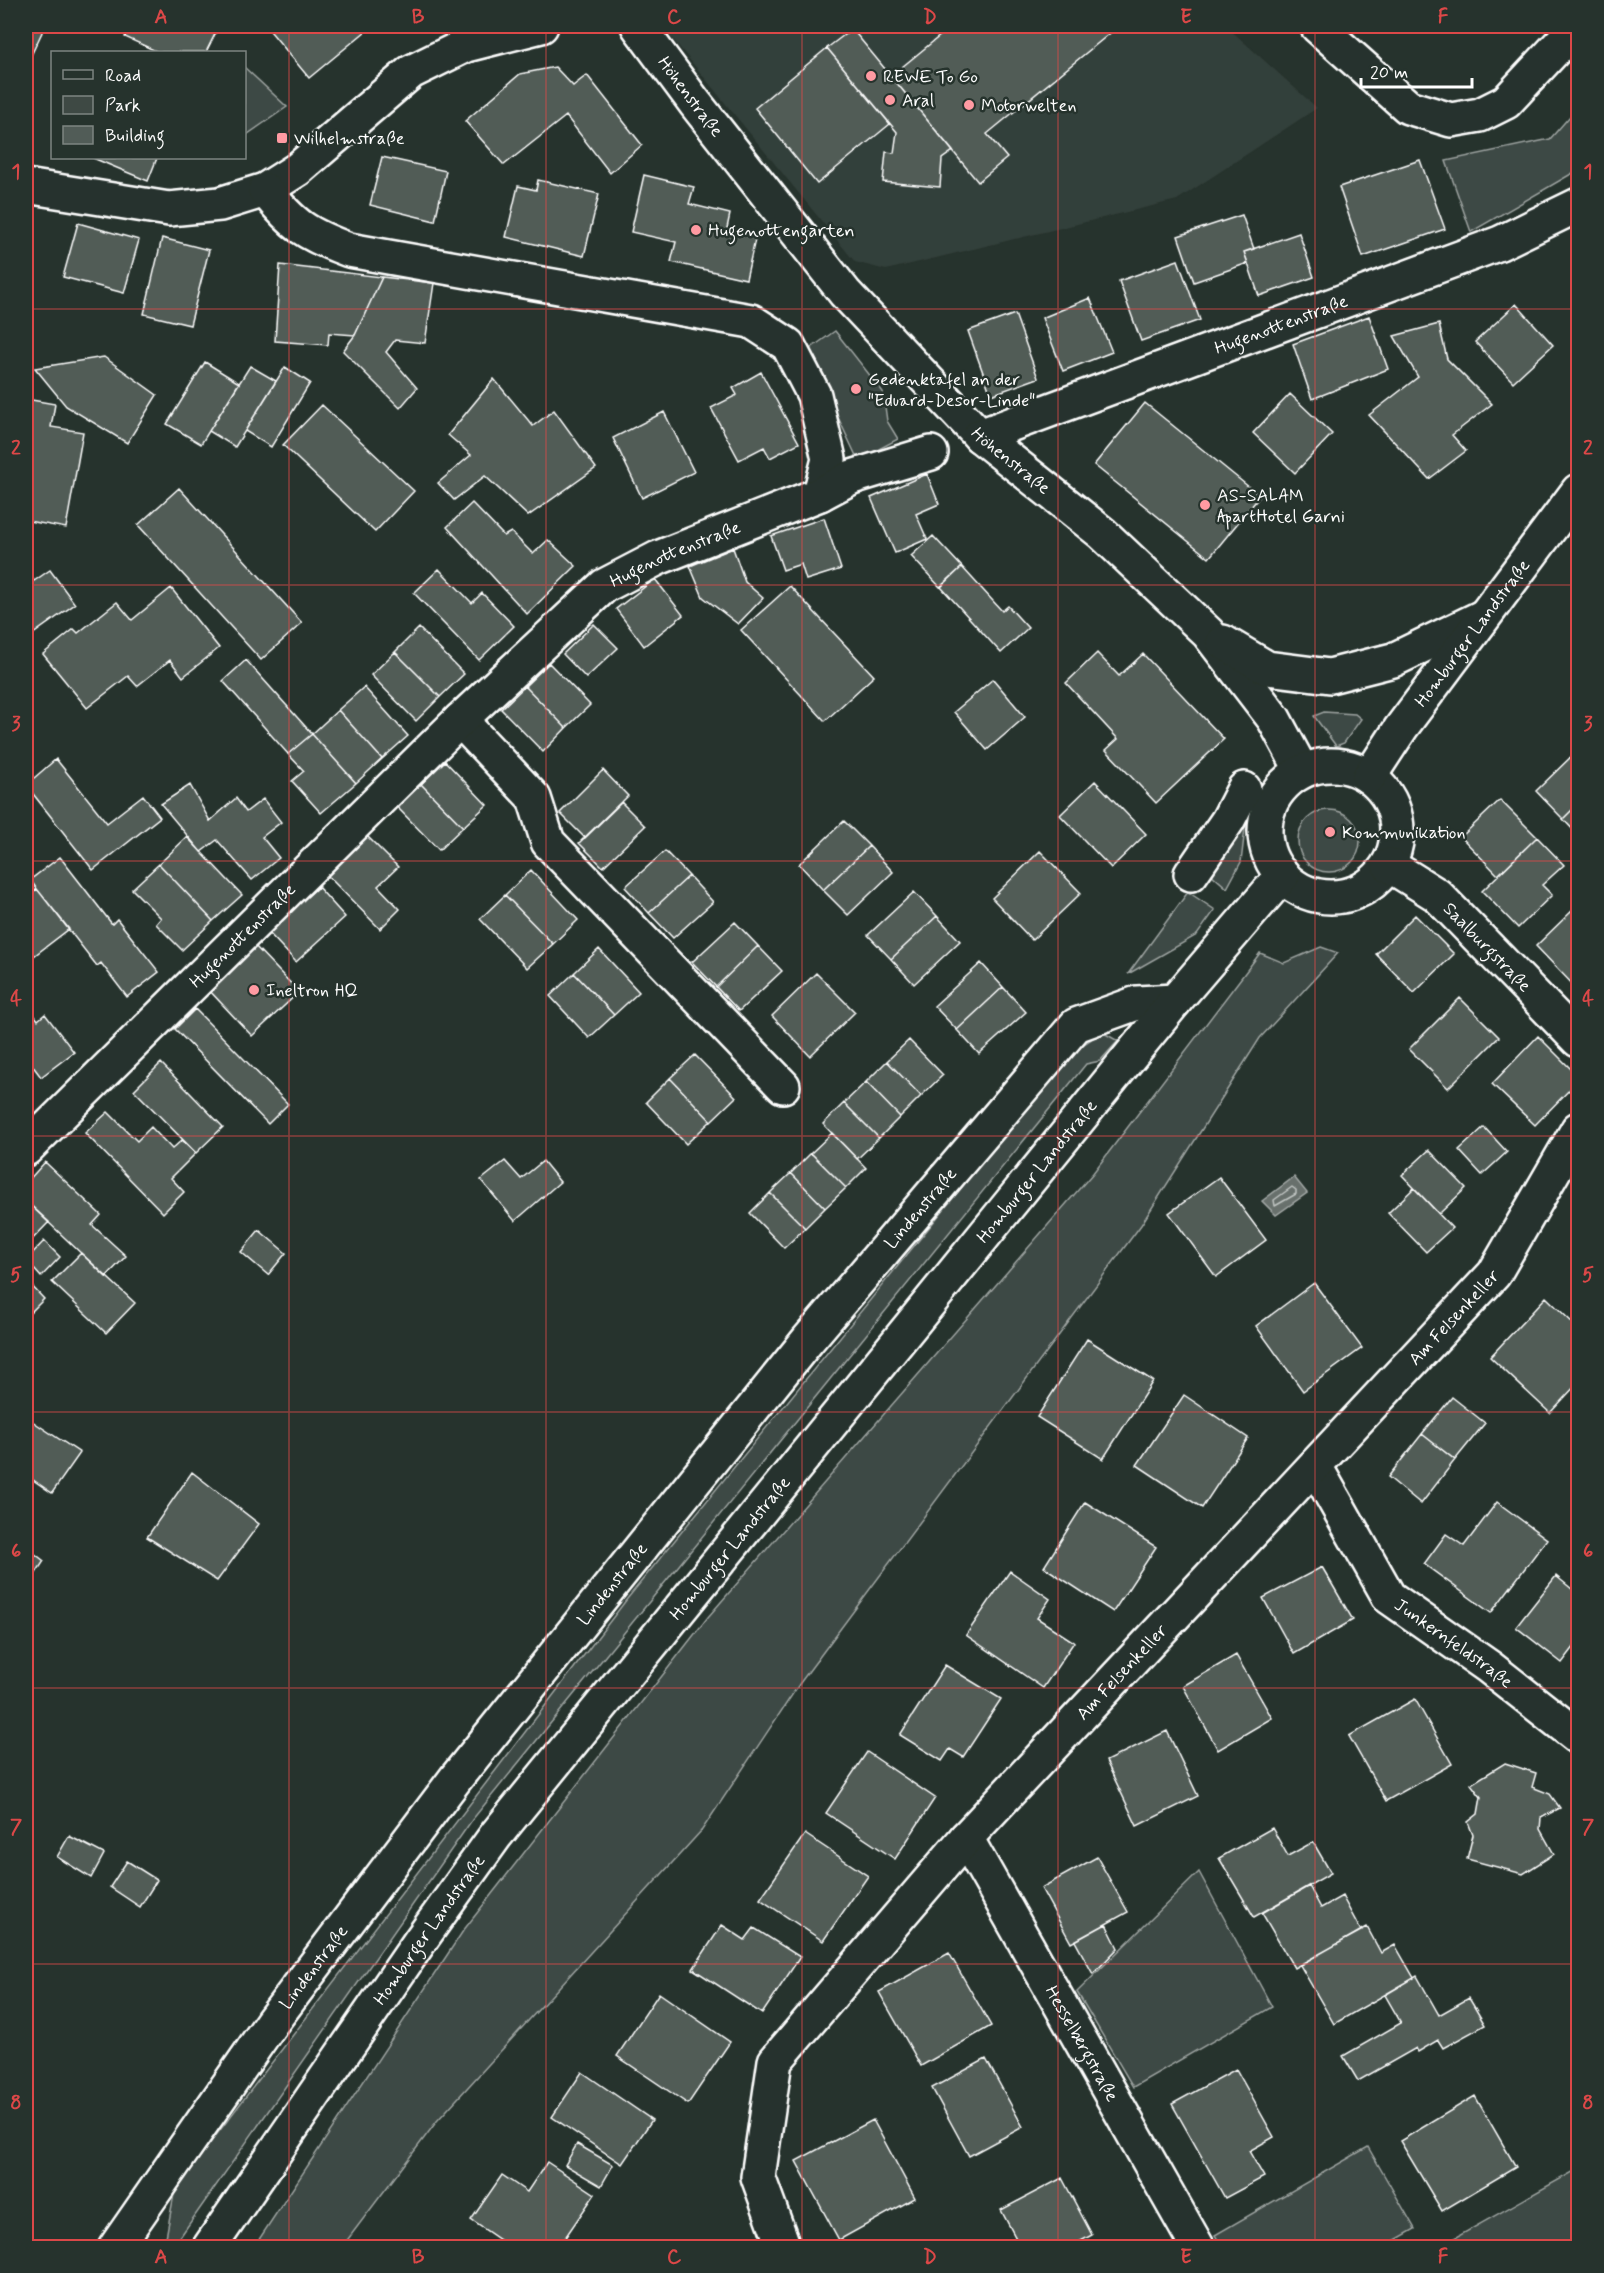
<svg xmlns="http://www.w3.org/2000/svg" width="1604" height="2273" font-family="Mynerve,sans-serif">
	<rect width="100%" height="100%" fill="#26332d"/>
	<filter id="ink" filterUnits="userSpaceOnUse"><feTurbulence type="fractalNoise" baseFrequency=".0167" numOctaves="2"/><feDisplacementMap in="SourceGraphic" scale="12" xChannelSelector="R" yChannelSelector="G"/><feConvolveMatrix kernelMatrix="1 2 1 2 8 2 1 2 1" color-interpolation-filters="sRGB"/></filter>
	<g filter="url(#ink)">
		<path fill="#333f3a" d="M662 26H1226L1317 108 1177 200 886 270 855 262Z"/>
		<path fill="#3e4944" stroke="#9ea4a2" stroke-width="1.5" d="M244 67 287 107 245 136H244Z
			M1578 107V170L1471 232 1446 161 1550 139Z
			M835 331 883 392 887 421 898 439 858 460 807 351Z
			M1324 712 1355 714 1361 719 1344 743 1336 746 1314 716Z
			M1298 841a31 31 0 1 1 62 0a31 31 0 1 1-62 0Z
			M1246 820 1241 862 1227 888 1211 874Z
			M1188 892 1215 910 1197 935 1128 974Z
			M1321 947 1338 953 1260 1038 1141 1225 800 1683 702 1830 437 2121 342 2247H254L463 1931 708 1617 1093 1173 1260 953 1284 963Z
			M1102 1032 1118 1041 1100 1061 1086 1064 472 1820 173 2247 164 2248 175 2189 627 1599 1071 1053Z
			M1199 1872 1272 2007 1133 2087 1077 1992Z
			M1368 2147 1415 2229 1383 2247H1222L1215 2235Z
			M1578 2169V2247H1439Z"/>
		<path fill="#67706c" stroke="#a4a9a7" stroke-width="1.5" d="M1294 1177 1307 1193 1276 1215 1262 1201Z"/>
		<g fill="none" stroke-linecap="round" stroke-linejoin="round">
			<path stroke="#c2c6c4" stroke-width="1.5" d="M1292 1187 1296 1190V1194L1275 1206 1274 1200Z"/>
		</g>
		<path fill="#515c57" stroke="#fff" stroke-width="1.5" d="M26 26H45L26 66Z
			M130 26H219L206 52H158L125 37Z
			M266 26H372L309 78Z
			M952 26H1110L1114 30 987 134 1007 158 978 182 891 76Z
			M852 29 953 151 942 159 940 187 883 182 886 152 894 153 897 132 827 48Z
			M827 48 890 124 817 184 755 108Z
			M555 67 573 86 587 75 642 145 610 173 566 116 504 165 465 121 520 74Z
			M382 157 446 171 435 221 370 205Z
			M93 158H157L148 181Z
			M1420 160 1445 229 1363 257 1339 187Z
			M644 175 694 187 689 204 730 214 727 228 756 235 746 279 671 262 676 242 631 232Z
			M538 180 599 194 584 256 506 237 518 186 536 190Z
			M1242 215 1254 249 1244 252 1248 263 1194 282 1178 236Z
			M78 223 139 240 124 293 63 277Z
			M1299 233 1314 277 1259 296 1244 252Z
			M162 238 209 250 190 325 144 314Z
			M1178 260 1200 320 1141 341 1119 281Z
			M280 265 382 277 355 335 329 333 328 345 275 341Z
			M382 277 434 283 425 343 395 340 386 352 417 388 400 408 343 351 355 335Z
			M1090 298 1112 352 1063 371 1042 318Z
			M1516 304 1553 345 1513 382 1475 342Z
			M1015 314 1038 378 991 395 968 331Z
			M1369 316 1388 369 1312 399 1293 344Z
			M1439 324 1447 359 1492 404 1452 435 1466 451 1429 479 1369 415 1418 377 1394 336Z
			M104 357 157 395 127 443 66 406 35 368Z
			M205 362 239 383 201 444 167 424Z
			M250 366 276 381 235 447 209 431Z
			M285 367 310 383 271 447 245 431Z
			M761 372 799 443 770 458 764 447 739 460 711 408 737 395 733 388Z
			M494 379 533 426 554 410 596 468 528 516 485 476 454 500 438 483 471 455 448 435Z
			M1290 394 1332 434 1295 473 1253 433Z
			M26 399 55 404 51 427 83 432 66 528 28 521 31 503 26 502Z
			M1145 403 1260 496 1209 558 1094 465Z
			M322 405 414 491 375 532 283 445Z
			M664 412 694 472 642 498 613 438Z
			M927 474 939 504 916 514 927 539 895 553 871 498Z
			M179 488 302 623 261 660 138 525Z
			M472 503 504 536 511 532 533 554 548 540 576 566 527 614 447 527Z
			M824 518 841 569 806 580 801 564 783 570 771 536Z
			M933 536 962 567 940 587 911 556Z
			M733 548 745 582 763 598 738 624 703 597 690 566Z
			M962 567 1002 611 1008 606 1028 628 1001 653 941 587Z
			M26 569 34 581 50 570 75 604 26 639Z
			M439 569 472 603 482 593 514 626 479 660 414 593Z
			M655 579 683 615 644 646 616 609Z
			M790 586 874 676 825 721 741 630Z
			M171 588 219 648 183 677 170 660 137 686 128 676 87 708 43 654 74 629 78 633 117 602 132 620Z
			M594 624 618 648 586 678 563 654Z
			M419 628 464 674 440 697 395 652Z
			M395 652 440 697 416 721 371 675Z
			M1097 653 1119 676 1143 654 1224 739 1156 803 1106 750 1118 739 1066 683Z
			M246 660 312 734 288 754 223 681Z
			M549 663 590 705 566 728 525 686Z
			M993 679 1025 717 987 750 954 712Z
			M525 686 566 728 543 752 501 709Z
			M364 687 408 736 382 759 338 710Z
			M338 710 382 759 356 783 312 734Z
			M312 734 356 783 321 813 292 781 304 771 288 754Z
			M1578 750V804L1563 819 1536 791Z
			M56 759 107 823 143 795 160 817 93 870 26 785Z
			M445 761 487 805 463 827 421 784Z
			M603 770 628 796 585 838 560 813Z
			M1095 781 1146 834 1111 868 1060 815Z
			M421 784 463 827 439 850 397 807Z
			M190 785 210 821 236 798 246 812 263 799 281 822 262 837 279 858 252 880 217 840 201 852 161 804Z
			M1500 800 1537 837 1498 875 1461 837Z
			M621 802 645 826 603 867 579 843Z
			M1578 804V835L1563 819Z
			M844 821 869 846 823 890 799 864Z
			M367 836 398 867 378 886 400 909 380 929 326 874Z
			M187 837 242 895 213 921 159 864Z
			M1537 837 1564 865 1542 885 1552 895 1518 928 1482 891Z
			M869 846 893 872 848 915 823 890Z
			M665 851 689 876 649 913 625 887Z
			M1040 851 1081 893 1032 940 992 898Z
			M60 857 112 924 117 919 159 972 127 997 101 963 97 966 30 880Z
			M159 864 213 921 182 950 156 924 161 918 132 889Z
			M531 870 578 920 553 944 505 895Z
			M689 876 713 902 673 938 649 913Z
			M318 887 345 917 296 962 268 932Z
			M37 889 69 929 26 962V898Z
			M914 892 937 916 891 959 868 935Z
			M505 895 553 944 527 968 480 919Z
			M1576 907 1578 909V990L1536 946Z
			M1415 915 1454 954 1414 993 1376 954Z
			M937 916 960 941 914 984 891 959Z
			M735 922 758 946 716 987 692 962Z
			M254 945 299 992 252 1036 208 989Z
			M758 946 782 971 739 1011 716 987Z
			M599 949 639 992 614 1015 574 973Z
			M981 963 1003 987 957 1030 934 1006Z
			M574 973 614 1015 589 1038 550 996Z
			M816 973 855 1012 810 1056 772 1016Z
			M1003 987 1026 1012 979 1054 957 1030Z
			M1460 998 1499 1037 1448 1088 1409 1049Z
			M26 1004 38 1020 45 1014 74 1052 41 1077 26 1057Z
			M195 1009 288 1104 268 1124 175 1029Z
			M1538 1036 1578 1076V1081L1535 1125 1492 1084Z
			M909 1040 943 1075 921 1096 887 1061Z
			M695 1055 736 1097 711 1121 670 1078Z
			M887 1061 921 1096 900 1117 866 1082Z
			M161 1063 223 1127 196 1153 134 1090Z
			M670 1078 711 1121 686 1144 646 1102Z
			M866 1082 900 1117 879 1138 844 1103Z
			M844 1103 879 1138 857 1159 823 1124Z
			M108 1112 137 1141 151 1127 172 1149 182 1140 196 1153 171 1178 184 1192 163 1213 85 1133Z
			M1484 1127 1507 1152 1482 1175 1459 1150Z
			M832 1133 866 1168 846 1188 811 1153Z
			M1429 1150 1466 1188 1439 1214 1402 1175Z
			M811 1153 846 1188 825 1208 791 1173Z
			M505 1161 521 1179 543 1161 560 1182 515 1221 481 1180Z
			M45 1162 101 1215 92 1225 126 1256 106 1277 26 1201V1183Z
			M791 1173 825 1208 805 1228 770 1193Z
			M1219 1177 1266 1240 1216 1277 1169 1213Z
			M1414 1188 1452 1228 1426 1252 1388 1213Z
			M770 1193 805 1228 784 1248 750 1213Z
			M26 1201 49 1222 26 1246Z
			M259 1230 286 1253 268 1275 241 1252Z
			M44 1241 60 1257 41 1277 26 1260Z
			M81 1253 135 1303 106 1333 52 1282Z
			M26 1280 44 1299 26 1317Z
			M1314 1283 1362 1348 1303 1391 1256 1326Z
			M1546 1297 1578 1328V1383L1550 1413 1490 1357Z
			M1087 1339 1153 1381 1103 1459 1037 1417Z
			M1184 1395 1248 1438 1202 1508 1137 1465Z
			M1452 1397 1485 1423 1455 1460 1422 1434Z
			M26 1417 80 1453 52 1493 26 1475Z
			M1422 1434 1455 1460 1421 1504 1388 1477Z
			M192 1472 259 1524 217 1581 147 1537Z
			M1085 1502 1156 1547 1113 1612 1044 1567Z
			M1497 1502 1547 1539 1491 1613 1424 1564 1446 1534 1464 1546Z
			M26 1547 44 1561 26 1588Z
			M1322 1567 1353 1620 1294 1654 1263 1598Z
			M1010 1571 1050 1599 1037 1618 1074 1642 1043 1688 966 1635Z
			M1556 1576 1578 1594V1642L1562 1663 1516 1627Z
			M1236 1655 1272 1718 1218 1750 1183 1686Z
			M945 1665 1001 1699 963 1757 950 1749 942 1761 900 1735Z
			M1415 1699 1452 1764 1386 1801 1349 1736Z
			M1167 1731 1198 1796 1137 1826 1106 1761Z
			M867 1752 935 1798 895 1859 826 1813Z
			M1505 1763 1536 1773 1532 1787 1550 1794 1560 1808 1541 1818 1540 1829 1554 1854 1523 1874 1467 1859 1473 1835 1468 1822 1478 1814 1481 1797 1471 1784Z
			M1272 1828 1288 1856 1313 1842 1331 1873 1254 1917 1219 1858Z
			M805 1834 868 1876 823 1941 760 1899Z
			M69 1836 104 1854 91 1878 57 1857Z
			M1097 1857 1128 1912 1071 1943 1041 1888Z
			M127 1861 157 1880 140 1907 110 1887Z
			M1309 1886 1321 1908 1342 1896 1361 1931 1294 1968 1262 1913Z
			M1106 1924 1118 1948 1093 1974 1075 1941Z
			M722 1925 745 1940 754 1928 800 1957 762 2014 693 1969Z
			M1367 1927 1381 1953 1395 1945 1414 1978 1334 2024 1300 1965Z
			M949 1953 991 2026 921 2066 879 1992Z
			M1417 1976 1439 2015 1469 1998 1485 2025 1443 2048 1438 2040 1418 2052 1416 2048 1358 2081 1343 2056 1401 2023 1385 1995Z
			M659 1993 730 2042 688 2104 617 2056Z
			M986 2059 1023 2127 969 2156 932 2088Z
			M1236 2069 1274 2137 1249 2151 1264 2177 1225 2198 1172 2104Z
			M582 2072 652 2120 622 2164 552 2117Z
			M1475 2096 1516 2167 1442 2211 1400 2141Z
			M873 2120 915 2198 839 2240 796 2161Z
			M577 2144 613 2165 601 2186 565 2165Z
			M547 2162 595 2194 558 2248H512L471 2220 502 2175 527 2192Z
			M1062 2178 1092 2235 1068 2248H1021L1001 2210Z"/>
		<g fill="none" stroke-linecap="round" stroke-linejoin="round">
			<g stroke="#fff" stroke-width="38">
				<g id="minor">
					<path id="s1" d="M638 26 695 103 845 293 980 436 1102 533 1208 633 1274 719 1302 771"/>
					<path d="M1317 26 1408 107 1451 120 1480 115 1506 102 1577 26"/>
					<path d="M26 186 169 209 220 204 265 190 298 169 411 72 466 45 541 26"/>
					<path d="M265 190C294 226 306 234 349 250L751 321 788 345 814 395 829 459 820 494"/>
					<path id="s2" d="M980 436 1500 243 1578 205"/>
					<path d="M1223 642 1267 668 1330 676 1393 660 1482 617"/>
					<path d="M460 720 534 798 548 842 783 1086"/>
					<circle cx="1331" cy="831" r="66"/>
					<path id="s3" d="M1369 777 1401 728 1578 491"/>
					<path id="s4" d="M1389 865 1437 895 1578 1040"/>
					<path d="M1191 874 1228 820 1244 789"/>
					<path id="s5" d="M26 1149 460 720 604 586 658 558 820 494 852 477 931 453"/>
					<path id="s6" d="M1315 1466 1389 1597 1489 1667 1578 1737"/>
					<path id="s7" d="M966 1838 1198 2248"/>
					<path id="s8" d="M115 2248 272 2022 456 1778 808 1340 1076 1025 1137 1003 1175 1001"/>
					<path id="s9" d="M209 2248 420 1941 496 1835 1175 1001 1283 875"/>
					<path id="s10" d="M784 2248 758 2177 775 2061 966 1838 1494 1274 1578 1129"/>
				</g>
			</g>
			<use href="#minor" stroke="#26332d" stroke-width="33"/>
		</g>
	</g>
	<path fill="none" stroke="#dc4848" stroke-width="1.5" stroke-opacity="0.55" d="M289 26V2248M546 26V2248M802 26V2248M1058 26V2248M1315 26V2248M26 309H1578M26 585H1578M26 861H1578M26 1136H1578M26 1412H1578M26 1688H1578M26 1964H1578"/>
	<g fill="#ff9aa2" stroke="#26332d" stroke-width="2">
		<circle cx="871" cy="76" r="6"/>
		<circle cx="890" cy="100" r="6"/>
		<circle cx="969" cy="105" r="6"/>
		<rect x="276" y="132" width="12" height="12" rx="3"/>
		<circle cx="696" cy="230" r="6"/>
		<circle cx="856" cy="389" r="6"/>
		<circle cx="1205" cy="505" r="6"/>
		<circle cx="1330" cy="832" r="6"/>
		<circle cx="254" cy="990" r="6"/>
	</g>
	<g text-anchor="middle" stroke-width="5" stroke-linejoin="round" paint-order="stroke">
		<g font-size="18" fill="#fff" stroke="#26332d" text-anchor="start">
			<text x="883" y="82">REWE To Go</text>
			<text x="902" y="106">Aral</text>
			<text x="981" y="111">Motorwelten</text>
			<text x="294" y="144">Wilhelmstraße</text>
			<text x="708" y="236">Hugenottengarten</text>
			<text x="868" y="385">Gedenktafel an der<tspan x="868" dy="21">"Eduard-Desor-Linde"</tspan></text>
			<text x="1217" y="501">AS-SALAM<tspan x="1217" dy="21">ApartHotel Garni</tspan></text>
			<text x="1342" y="838">Kommunikation</text>
			<text x="266" y="996">Ineltron HQ</text>
		</g>
		<g font-size="18" fill="#fff" stroke="#26332d">
			<text dy="6" stroke="none"><textPath href="#s1" startOffset="88">Höhenstraße</textPath></text>
			<text dy="6" stroke="none"><textPath href="#s2" startOffset="321">Hugenottenstraße</textPath></text>
			<text dy="6" stroke="none"><textPath href="#s1" startOffset="574">Höhenstraße</textPath></text>
			<text dy="6" stroke="none"><textPath href="#s5" startOffset="885">Hugenottenstraße</textPath></text>
			<text dy="6" stroke="none"><textPath href="#s3" startOffset="177">Homburger Landstraße</textPath></text>
			<text dy="6" stroke="none"><textPath href="#s5" startOffset="304">Hugenottenstraße</textPath></text>
			<text dy="6" stroke="none"><textPath href="#s4" startOffset="129">Saalburgstraße</textPath></text>
			<text dy="6" stroke="none"><textPath href="#s9" startOffset="1359">Homburger Landstraße</textPath></text>
			<text dy="6" stroke="none"><textPath href="#s8" startOffset="1316">Lindenstraße</textPath></text>
			<text dy="6" stroke="none"><textPath href="#s10" startOffset="1200">Am Felsenkeller</textPath></text>
			<text dy="6" stroke="none"><textPath href="#s9" startOffset="873">Homburger Landstraße</textPath></text>
			<text dy="6" stroke="none"><textPath href="#s8" startOffset="830">Lindenstraße</textPath></text>
			<text dy="6" stroke="none"><textPath href="#s6" startOffset="230">Junkernfeldstraße</textPath></text>
			<text dy="6" stroke="none"><textPath href="#s10" startOffset="714">Am Felsenkeller</textPath></text>
			<text dy="6" stroke="none"><textPath href="#s9" startOffset="387">Homburger Landstraße</textPath></text>
			<text dy="6" stroke="none"><textPath href="#s8" startOffset="344">Lindenstraße</textPath></text>
			<text dy="6" stroke="none"><textPath href="#s7" startOffset="236">Hesselbergstraße</textPath></text>
		</g>
	</g>
	<rect width="1604" height="2273" fill="none" stroke="#26332d" stroke-width="66"/>
	<rect x="51" y="51" width="195" height="108" fill="#26332d" stroke="#7d8581" stroke-width="1.5"/>
	<rect x="63" y="70" width="30" height="9" fill="#26332d" stroke="#7d8581" stroke-width="1.5"/>
	<text x="105" y="81" font-size="18" fill="#ffffff">Road</text>
	<rect x="63" y="96" width="30" height="18" fill="#3e4944" stroke="#7d8581" stroke-width="1.5"/>
	<text x="105" y="111" font-size="18" fill="#ffffff">Park</text>
	<rect x="63" y="126" width="30" height="18" fill="#515c57" stroke="#7d8581" stroke-width="1.5"/>
	<text x="105" y="141" font-size="18" fill="#ffffff">Building</text>
	<path d="M1361 78v9h111v-9" fill="none" stroke="#ffffff" stroke-width="3"/>
	<text x="1370" y="78" font-size="18" fill="#ffffff" stroke="#26332d" stroke-width="4.5" paint-order="stroke">20 m</text>
	<rect x="33" y="33" width="1538" height="2207" fill="none" stroke="#dc4848" stroke-width="2"/>
	<g font-size="20" text-anchor="middle" font-weight="bold" fill="#dc4848">
		<text x="161" y="23">A</text>
		<text x="418" y="23">B</text>
		<text x="674" y="23">C</text>
		<text x="930" y="23">D</text>
		<text x="1186" y="23">E</text>
		<text x="1443" y="23">F</text>
		<text x="16" y="178">1</text>
		<text x="1588" y="178">1</text>
		<text x="16" y="454">2</text>
		<text x="1588" y="454">2</text>
		<text x="16" y="730">3</text>
		<text x="1588" y="730">3</text>
		<text x="16" y="1005">4</text>
		<text x="1588" y="1005">4</text>
		<text x="16" y="1281">5</text>
		<text x="1588" y="1281">5</text>
		<text x="16" y="1557">6</text>
		<text x="1588" y="1557">6</text>
		<text x="16" y="1833">7</text>
		<text x="1588" y="1833">7</text>
		<text x="16" y="2109">8</text>
		<text x="1588" y="2109">8</text>
		<text x="161" y="2263">A</text>
		<text x="418" y="2263">B</text>
		<text x="674" y="2263">C</text>
		<text x="930" y="2263">D</text>
		<text x="1186" y="2263">E</text>
		<text x="1443" y="2263">F</text>
	</g>
</svg>
